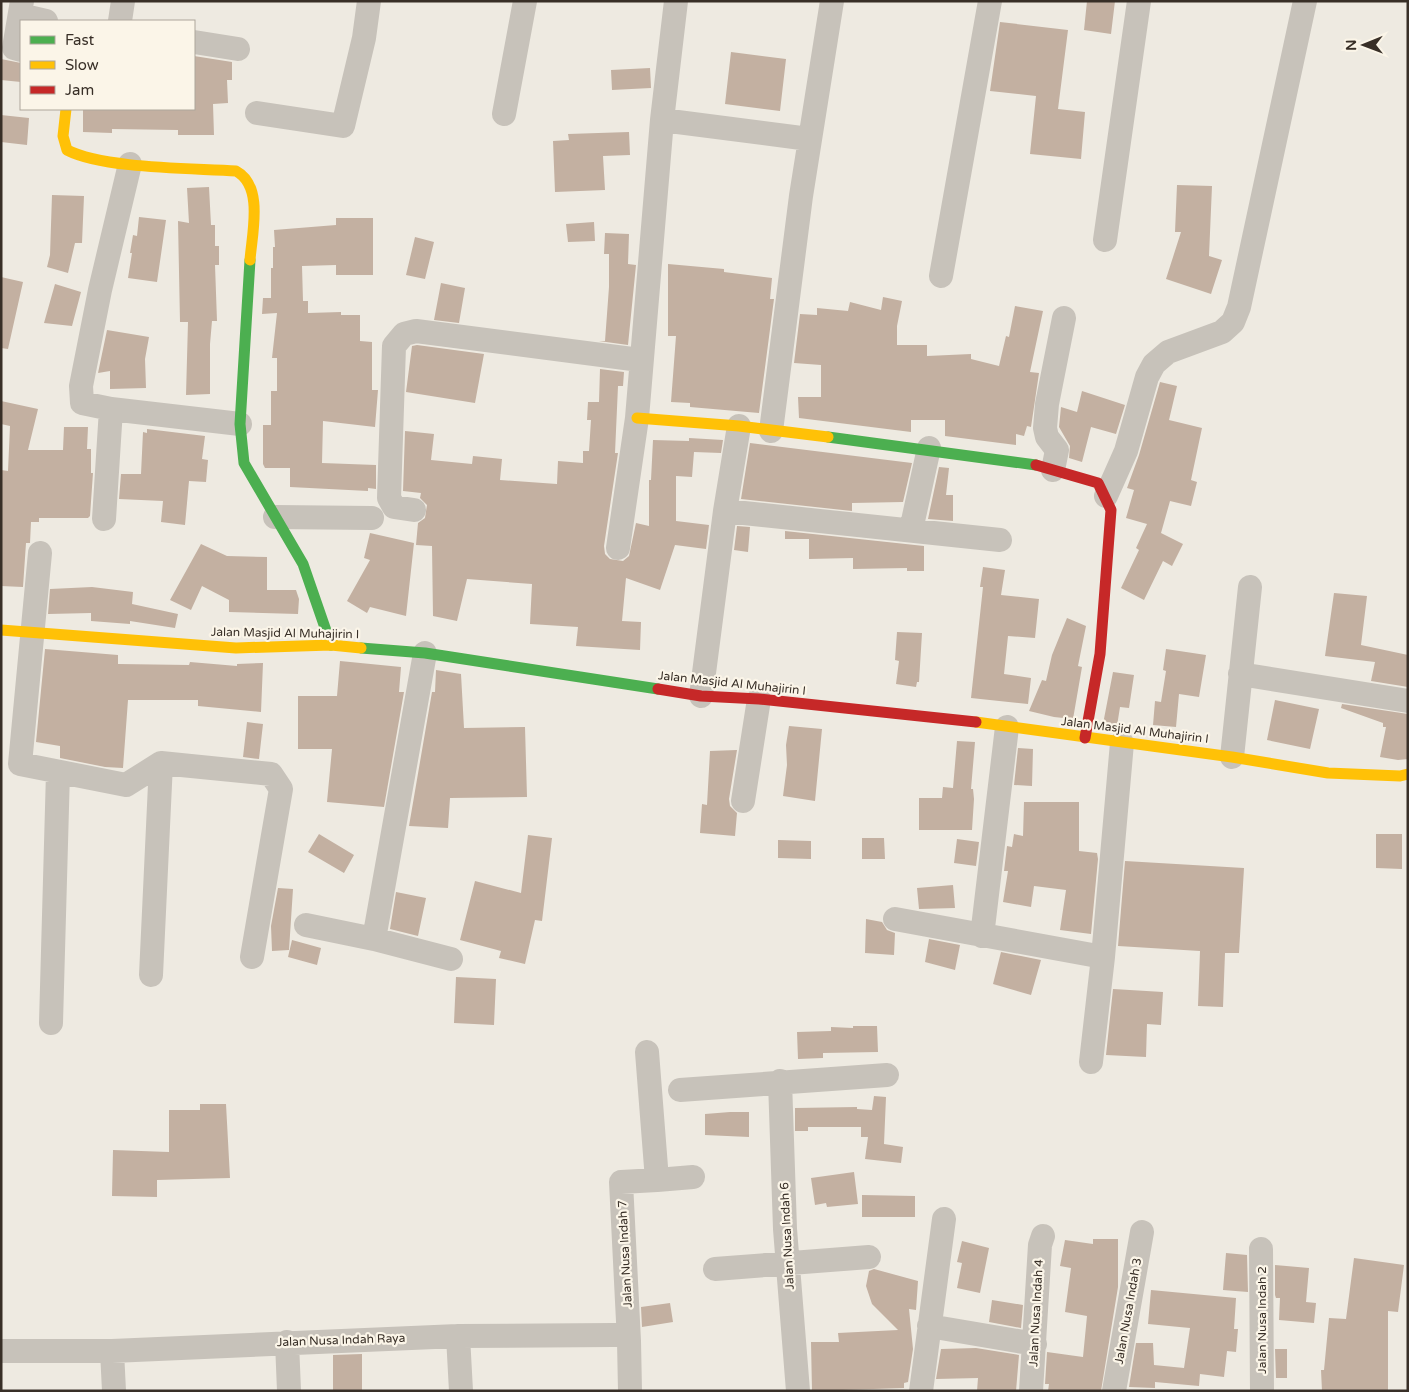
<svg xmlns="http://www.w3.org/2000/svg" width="1409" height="1392" font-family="'Varela Round',sans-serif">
	<rect width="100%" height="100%" fill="#eeeae1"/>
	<path fill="#c3b0a1" d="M1087 1H1115L1111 34 1084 30Z
		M1000 22 1068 30 1058 109 1085 112 1081 159 1030 154 1036 96 990 91Z
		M731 52 786 59 780 111 725 104Z
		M194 56 232 62V80H227L228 103 213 104 214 135H178V130L112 129V133L83 132V109H194Z
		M1 59 21 63V82L1 80Z
		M650 68 651 88 612 90 611 70Z
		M1 115 29 118 27 145 1 142Z
		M629 132 630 155 603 156 605 190 555 192 553 141 569 140 568 134Z
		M1177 185 1212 186 1209 256 1222 260 1211 294 1166 279 1181 232H1175Z
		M209 187 211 225H215V246H219V265H215L217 321H212L210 344V394L186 395 188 322H180L178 221 189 223 187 188Z
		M52 195 84 196 82 243H75L68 273 47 267 50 255Z
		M139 217 166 220 157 282 128 278 132 253H130L133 235 137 236Z
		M336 218H373V275H336V265L302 266 303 301H308V313L341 312V315H360V341L372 342V390H378L375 427 323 421 322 463 376 465V489L368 488V491L290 487V468H265L263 464V425H271V391H277V358H272L277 313 262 314 263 298H271V268H273V247H275L274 230 336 225Z
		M594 222 595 241 568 242 566 224Z
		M605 233 629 234 628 264 636 265 628 345 599 341H605L609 287V254H604Z
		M415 237 434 242 425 279 406 275Z
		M668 264 724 269V272L772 278 770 299H774L759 413 690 407V403L671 402 676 336H668Z
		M1 277 23 282 8 349 1 348Z
		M441 283 465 288 459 323 434 320Z
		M55 284 81 292 72 326 44 323Z
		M883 297 902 301 897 326V345H927V356L971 354V359L999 366 1006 336 1009 337 1015 306 1043 311 1030 372 1039 373 1031 427 1027 426 1024 436 1016 434V445L945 436V420H911V432L799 418 798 397H821V365L794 363 800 314 817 315V308L848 311 850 302 881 310Z
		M107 330 149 337 145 359 146 388 110 389V371L98 373Z
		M417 345 484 354 475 403 406 392 412 346Z
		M600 369 624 372 623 386H618L615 453H618L604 546 605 554 610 559 623 561 629 556 636 523 649 526V480H651L653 440 689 441V438L723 440 721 453 694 452 692 477 676 476V521L709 525 706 549 675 545 660 590 626 578 622 621 641 622 640 650 576 646 578 627 530 624 532 584 467 579 457 621 433 616 432 546 416 545 418 523 425 518 427 505 420 498 421 493 403 491 405 431 434 434 431 460 472 464 473 456 502 459 500 480 557 484 558 461 583 463V451H589L591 420H587L588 402H599Z
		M1160 382 1177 386 1169 420 1202 428 1191 480 1197 482 1191 506 1170 501 1161 533 1183 544 1172 566 1163 561 1144 600 1121 588 1139 550 1136 548 1147 524 1126 518 1134 490 1127 488 1139 455Z
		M1082 391 1125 405 1116 434 1091 427 1082 462 1069 458 1070 446 1059 427 1061 407 1077 412Z
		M1 401 38 409 28 450H63L64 427H88L87 449H91V473H93L90 516 88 518H39V522H31L30 543H26L23 587 1 586V470L8 471 10 426 1 424Z
		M147 429 205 436 202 459 208 460 206 482 189 481 185 525 161 522 163 501 119 499 121 474H141L143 432 147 433Z
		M750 443 912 463 903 502 852 503V511L741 499Z
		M939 467 949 468 946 495H953V521L928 519Z
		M737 526 750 527 748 552 734 550Z
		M785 531 924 546V571H907V568L853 569V558L809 559V539H785Z
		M370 533 414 543 406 616 370 607 367 613 347 601 370 560 364 558Z
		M201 544 227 556 267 557V590H296L299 599 298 614 229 612V600L202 586 191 610 170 600Z
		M983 567 1005 570 1001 595 1039 599 1035 638 1008 636 1004 674 1031 678 1028 704 971 698 983 587H980Z
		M92 587 133 592 132 604 178 614 175 628 130 621V624L91 621V613L48 614 50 589Z
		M1334 593 1367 596 1361 645 1408 655V687L1371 681 1375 662 1325 656Z
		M1067 618 1086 626 1078 666 1082 667 1073 719 1054 717 1029 711 1042 680 1046 681 1052 655Z
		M897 632 922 633 919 682H917L916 687 896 684 899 661 895 660Z
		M45 649 118 655V664L189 665 190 662 237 666V664L263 663 261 712 198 706V700H128L123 768 105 767 60 758V746L36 742Z
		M1166 649 1206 655 1199 697 1179 694 1176 727 1153 725 1155 701 1161 702 1166 671 1163 670Z
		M340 661 401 667 399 692H404L384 807 327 802 332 749H298V696H337Z
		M436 670 461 674 464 728 525 727 527 797 450 798 448 828 409 826 432 692H435Z
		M1113 672 1134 675 1129 708 1120 707 1117 726 1103 724Z
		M1275 700 1319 709 1310 749 1267 740Z
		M1342 704 1408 714V759L1398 760 1380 757 1386 727H1383V723L1341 708Z
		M247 722 263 724 259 759 243 757Z
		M789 726 822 729 815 801 783 796 787 765 786 745Z
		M957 741 975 742 971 789H973L974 799 972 830H919V798H942L943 787 953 788Z
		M1018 748 1033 749 1032 786 1014 785Z
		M737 750 729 799 730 806 737 813 735 836 700 833 702 804 707 805 710 751Z
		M1024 802H1079V851L1097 853 1098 859 1091 934 1060 930 1066 890 1034 886 1031 907 1003 902 1008 871H1004L1007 846 1012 847 1014 834 1023 836Z
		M319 834 354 855 344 873 308 852Z
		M1376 834H1402V869L1376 868Z
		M528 835 552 838 542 921 535 920 525 964 499 958 501 951 460 940 475 881 521 893Z
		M862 838H884L885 859H862Z
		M957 839 979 842 976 866 954 863Z
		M778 840 811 841V859L778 858Z
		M1125 861 1244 868 1239 953H1225L1223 1007 1198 1006 1200 951 1118 946Z
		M953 885 955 908 919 909 917 888Z
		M278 888 293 889 289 950 272 951 271 926Z
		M396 892 426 898 418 936 390 929Z
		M866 919 882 922 887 930 895 933 894 955 865 953Z
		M929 939 960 945 955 970 925 962Z
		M292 940 321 948 317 965 288 957Z
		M1001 952 1041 960 1031 995 993 984Z
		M456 977 496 979 494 1025 454 1023Z
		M1113 989 1163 992 1161 1025 1147 1024 1146 1057 1106 1055Z
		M853 1026H877L878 1052 823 1053V1058L798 1059 797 1032 831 1031V1027L853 1028Z
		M874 1096 886 1097 884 1144 903 1147 901 1163 865 1159 868 1137H861V1127H808V1131H795V1108L857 1107V1109L872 1110Z
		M200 1104H226L230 1178 157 1180V1197L112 1196 113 1150 169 1152V1110H200Z
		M730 1112H749V1137L705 1135V1114Z
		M854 1172 858 1204 827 1207 826 1203 815 1205 811 1178Z
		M862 1195 915 1196V1217H862Z
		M1093 1239H1118V1287L1101 1391H1048L1049 1384H1045L1047 1352 1083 1357 1087 1316 1065 1312 1071 1268 1060 1266 1065 1240 1093 1244Z
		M962 1241 989 1248 980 1293 957 1288 962 1263 957 1262Z
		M1226 1253 1247 1255 1248 1292 1223 1290Z
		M1354 1258 1404 1265 1398 1312 1388 1311V1391H1322L1321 1370H1324L1329 1318 1346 1319Z
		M1275 1265 1309 1268 1306 1302 1316 1303 1314 1323 1279 1320 1280 1298H1276L1275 1295Z
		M874 1269 918 1281 916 1310 909 1309 913 1349 908 1382 904 1383V1388L812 1391 811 1342H839L838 1333 898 1330 872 1304 866 1286 869 1271Z
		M1151 1290 1236 1298 1234 1329H1238L1236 1352 1227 1351 1224 1377 1200 1374 1199 1386 1155 1382V1388L1129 1387 1136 1343H1153L1154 1365 1184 1368 1190 1328 1148 1324Z
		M992 1300 1023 1305 1021 1328 989 1322Z
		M670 1303 673 1322 642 1327 641 1307Z
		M976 1348 1019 1355 1016 1391H977L978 1378 936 1379 941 1349Z
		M1275 1349H1287V1378H1276Z
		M362 1354V1391H333V1355Z"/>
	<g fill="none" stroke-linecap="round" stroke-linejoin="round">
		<path stroke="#c7c2ba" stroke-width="24" d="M20 15 46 21
			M120 21 123 1
			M194 42 238 49
			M21 50 14 48 22 1
			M257 113 343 126 364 38 369 1
			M504 114 525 1
			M662 120 809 139
			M130 164 100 290 81 386 82 403 111 409 240 424
			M1105 240 1139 1
			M941 276 990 1
			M771 431 801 196 832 1
			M1053 470 1057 450 1047 437 1045 428 1047 404 1064 318
			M1106 496 1126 451 1147 377 1154 364 1168 352 1222 332 1233 322 1239 307 1305 1
			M414 510 394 507 389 498 394 346 404 334 416 331 640 360
			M725 511 1000 540
			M275 517 372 518
			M104 519 111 409
			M911 530 929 448
			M618 548 637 418 662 120 676 1
			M40 553 20 764 126 785 161 763 271 774 281 789 252 957
			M1240 674 1408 701
			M701 696 725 511 739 426
			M1232 757 1250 587
			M743 801 759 699
			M895 919 1103 957
			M306 925 374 939 451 959
			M982 936 1007 727
			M374 939 425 653
			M151 975 161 763
			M51 1023 58 772
			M1091 1062 1103 957 1122 743
			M780 1081 785 1229 798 1391
			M680 1090 887 1075
			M657 1180 693 1177
			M1261 1249 1262 1391
			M715 1269 869 1257
			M929 1326 1035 1344
			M458 1336 461 1391
			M629 1341 621 1182 657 1180 647 1052
			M287 1342 289 1391
			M1 1351H112L458 1336 613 1335H622L629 1341 630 1391
			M112 1351 114 1391
			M921 1391 944 1219
			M1031 1391 1040 1245 1043 1236
			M1114 1391 1142 1232"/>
		<path stroke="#4caf50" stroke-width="11" d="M250 260 240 424 244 463 303 564 331 645
			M828 437 1036 465
			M361 648 425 653 658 689"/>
		<path stroke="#ffc107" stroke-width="11" d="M66 109 63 136 67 150C104 169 192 168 236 171 264 186 252 233 250 260
			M637 418 739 426 828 437
			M1 630 236 648 331 645 361 648
			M976 722 1232 757 1328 773 1400 776 1408 774"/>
		<path stroke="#c62828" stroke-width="11" d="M1036 465 1098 483 1111 510 1100 654 1085 738
			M658 689 701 696 759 699 976 722"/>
	</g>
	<g text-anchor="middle" stroke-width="4.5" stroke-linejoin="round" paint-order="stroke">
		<g font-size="12" fill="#382f27" stroke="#fbf5e8">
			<text transform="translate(285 633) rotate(1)" y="4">Jalan Masjid Al Muhajirin I</text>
			<text transform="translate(732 683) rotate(6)" y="4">Jalan Masjid Al Muhajirin I</text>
			<text transform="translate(1135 730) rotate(7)" y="4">Jalan Masjid Al Muhajirin I</text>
			<text transform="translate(787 1236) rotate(-93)" y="4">Jalan Nusa Indah 6</text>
			<text transform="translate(625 1254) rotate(-93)" y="4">Jalan Nusa Indah 7</text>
			<text transform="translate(1128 1311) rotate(-80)" y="4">Jalan Nusa Indah 3</text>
			<text transform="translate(1036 1313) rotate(-87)" y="4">Jalan Nusa Indah 4</text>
			<text transform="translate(1262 1320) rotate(-90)" y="4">Jalan Nusa Indah 2</text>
			<text transform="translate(341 1340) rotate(-2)" y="4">Jalan Nusa Indah Raya</text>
		</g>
	</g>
	<rect width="1409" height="1392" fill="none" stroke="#382f27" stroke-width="5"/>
	<rect x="20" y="20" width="175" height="90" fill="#fbf5e8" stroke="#ada69b"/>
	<rect x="30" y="36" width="25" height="8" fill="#4caf50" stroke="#ada69b"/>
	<text x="65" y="45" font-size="15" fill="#382f27">Fast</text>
	<rect x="30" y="61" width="25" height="8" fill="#ffc107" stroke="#ada69b"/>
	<text x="65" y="70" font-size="15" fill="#382f27">Slow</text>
	<rect x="30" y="86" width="25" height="8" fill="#c62828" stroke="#ada69b"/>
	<text x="65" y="95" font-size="15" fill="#382f27">Jam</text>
	<g transform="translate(1364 45) rotate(269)" stroke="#fbf5e8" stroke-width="4" paint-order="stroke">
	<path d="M0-4L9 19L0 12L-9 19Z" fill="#382f27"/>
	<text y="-8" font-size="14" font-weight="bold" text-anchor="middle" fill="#382f27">N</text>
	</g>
</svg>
